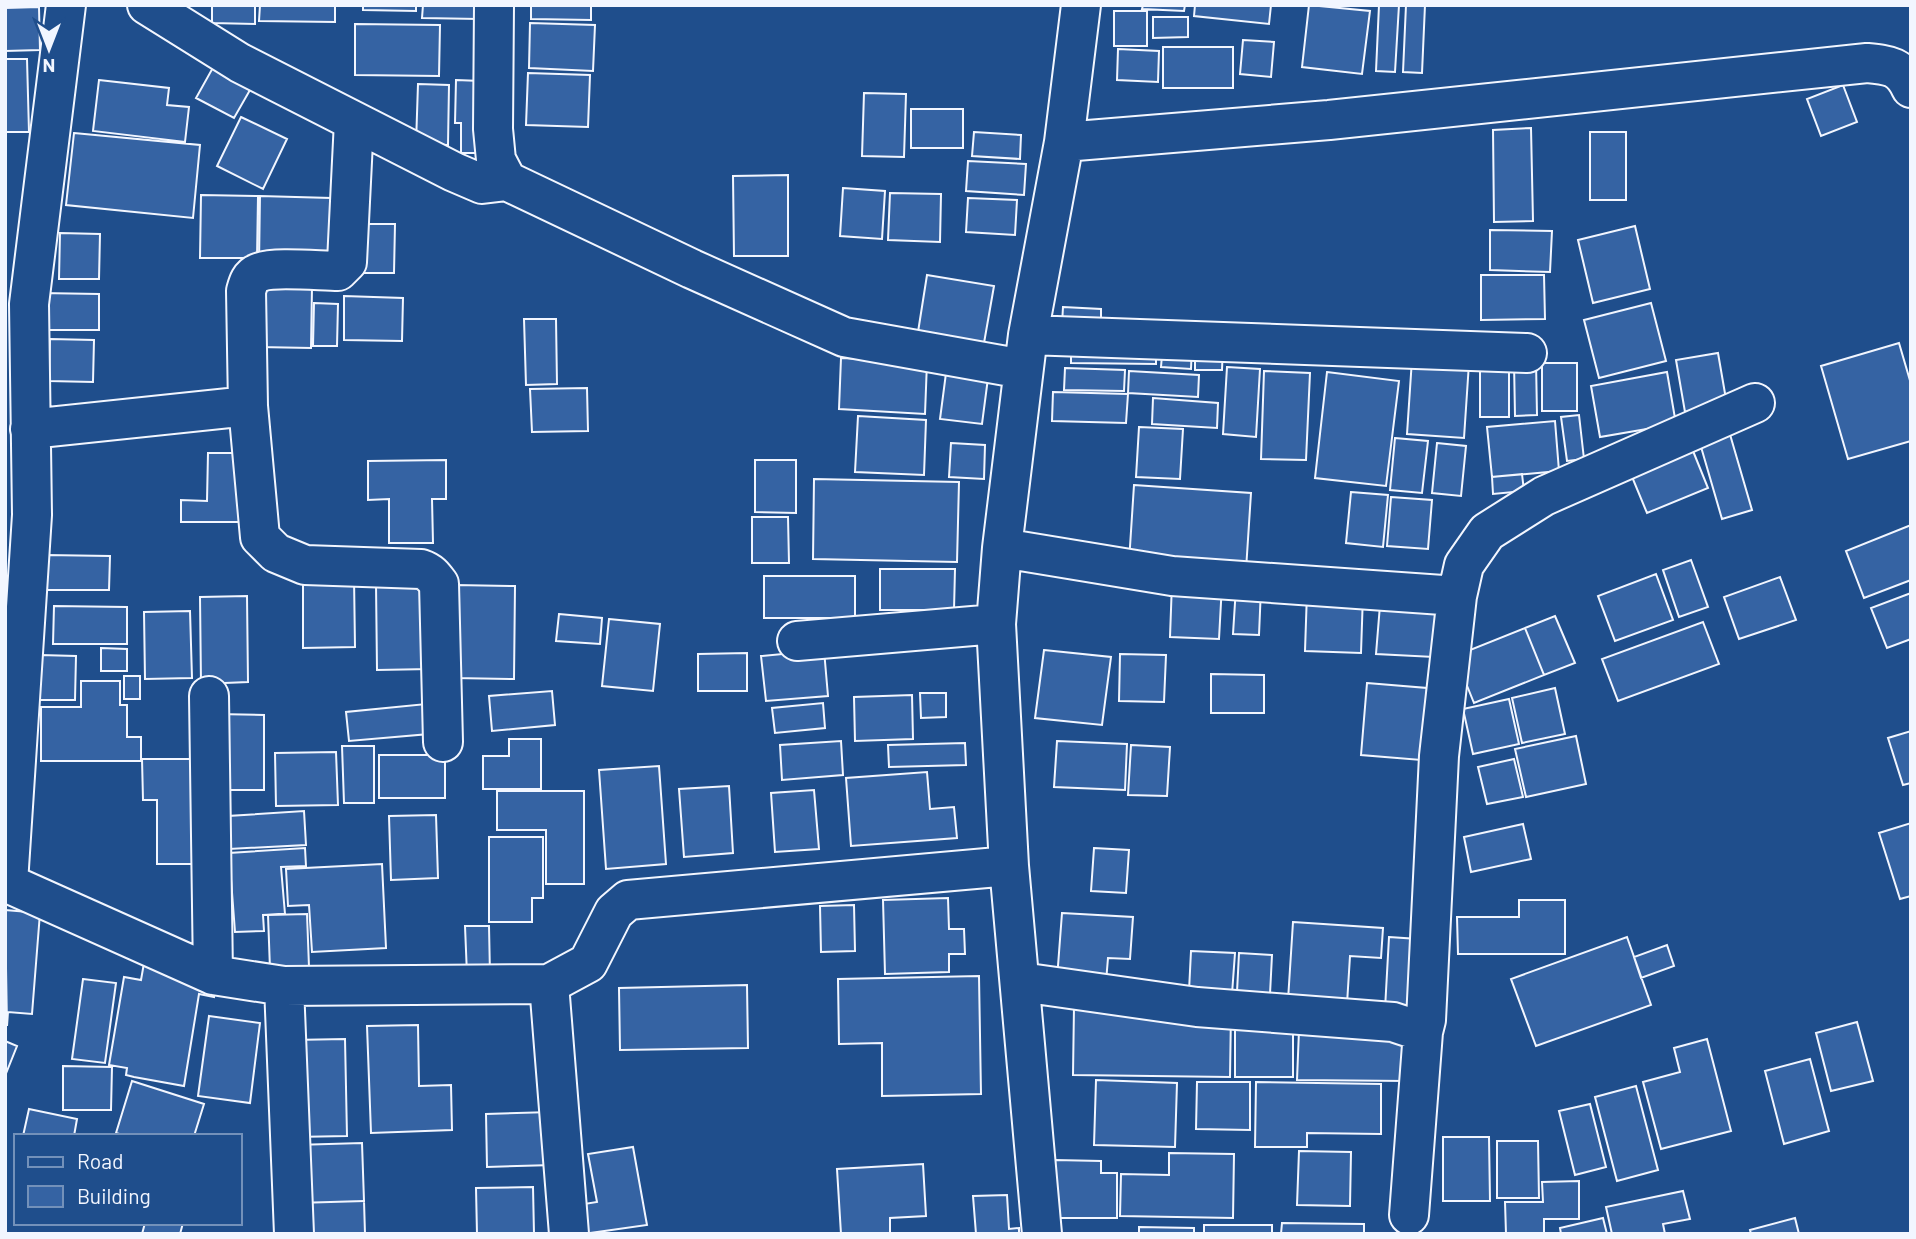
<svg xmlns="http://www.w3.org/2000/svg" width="1916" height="1239" font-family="Barlow,sans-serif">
	<rect width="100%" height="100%" fill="#1f4e8c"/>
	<path fill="#3563a3" stroke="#f2f6ff" stroke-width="2" d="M212 5H255V24L212 23Z
		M260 5H335V22L259 21Z
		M363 5H416V11L363 10Z
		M423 5H479V19L422 18Z
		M531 5H591V20L531 19Z
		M1143 5H1185L1184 11 1142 9Z
		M1195 5H1271L1269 24 1194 16Z
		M1309 5 1370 11 1362 74 1302 67Z
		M1379 5H1399L1395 72 1376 71Z
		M1406 5H1425L1422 73 1403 72Z
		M39 7 40 50 5 51V8Z
		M1114 11H1147V46H1114Z
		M1153 17H1188V37L1153 38Z
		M530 23 595 25 593 71 529 68Z
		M355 24 440 25 439 76 355 75Z
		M1243 40 1274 42 1271 77 1240 74Z
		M1163 47H1233V88H1163Z
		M1118 49 1159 51 1158 82 1117 80Z
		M220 55 258 76 234 118 196 98Z
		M5 59H27L29 132H5Z
		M528 73 590 75 588 127 526 125Z
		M99 80 169 88 167 105 189 107 185 142 93 131Z
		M456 80 481 81 490 153H461V123H455Z
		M418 84 449 85 448 145 416 144Z
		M1843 85 1857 122 1821 136 1807 99Z
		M864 93 906 94 904 157 862 156Z
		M911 109H963V148H911Z
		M241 117 287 139 263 189 217 166Z
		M1531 128 1533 221 1494 222 1493 130Z
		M974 132 1021 135 1020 159 972 156Z
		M1590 132H1626V200H1590Z
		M74 133 200 145 193 218 66 205Z
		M968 161 1026 164 1024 195 966 191Z
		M788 175V256H734L733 176Z
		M843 188 885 191 882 239 840 236Z
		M890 193 941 194 940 242 888 240Z
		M201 195 258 196 257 258H200Z
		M260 196 331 198 330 265 259 264Z
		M968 198 1017 200 1015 235 966 232Z
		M355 224H395L394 273H355Z
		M1635 226 1650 289 1593 303 1578 240Z
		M1490 230 1552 231 1550 272 1490 270Z
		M60 233 100 234 99 279H59Z
		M927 275 994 286 984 343 918 332Z
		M1481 275H1544L1545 319 1481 320Z
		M261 287H312L311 348 259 347Z
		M41 293 99 294V330H40Z
		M344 296 403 298 402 341 344 340Z
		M314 303 338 304 337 346H313Z
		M1651 303 1666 361 1599 378 1584 320Z
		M1063 307 1101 309V325L1062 324Z
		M524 319H556L557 384 526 385Z
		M50 339 94 340 93 382 49 381Z
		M1071 342 1156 343V364L1071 363Z
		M1163 343 1192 344 1191 369 1161 367Z
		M1899 343 1911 384V441L1848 459 1821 366Z
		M1195 344 1223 345 1222 370H1195Z
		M1718 353 1727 405 1685 412 1676 360Z
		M841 358 927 362 925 414 839 409Z
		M1412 359 1469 363 1464 438 1407 434Z
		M1480 359H1509V417H1480Z
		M1536 361 1537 415 1515 416 1514 362Z
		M1542 363H1577V411H1542Z
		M1227 367 1260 369 1256 437 1223 434Z
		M1065 368 1125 370 1124 391 1064 390Z
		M1129 371 1199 375 1198 397 1128 393Z
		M1264 371 1310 373 1306 460 1261 459Z
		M1327 372 1399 381 1386 486 1315 478Z
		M1667 372 1676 424 1600 437 1591 386Z
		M946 373 988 378 982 424 940 419Z
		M587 388 588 431 532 432 530 389Z
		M1053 392 1128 394 1126 423 1052 421Z
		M1153 398 1218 403 1217 428 1152 424Z
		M1579 415 1584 459 1567 461 1561 417Z
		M858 416 926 420 924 475 855 472Z
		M1555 421 1559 471 1492 477 1487 427Z
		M1139 427 1183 429 1180 479 1136 477Z
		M1729 431 1752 510 1722 519 1699 440Z
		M1395 438 1428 441 1422 493 1390 490Z
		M951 443 985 445 984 479 949 477Z
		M1437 443 1466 446 1461 496 1432 493Z
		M1691 446 1708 488 1647 513 1630 472Z
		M208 453H241L240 522H181V500L207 501Z
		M446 460V499H432L433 543H389V499L368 500V461Z
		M755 460H796V513L755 512Z
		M1522 474 1524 491 1493 494 1492 477Z
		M814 479 959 482 957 562 813 559Z
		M1134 485 1251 493 1246 570 1129 562Z
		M1351 492 1388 495 1383 547 1346 543Z
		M1391 497 1432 500 1428 549 1387 546Z
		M752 517H788L789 563H752Z
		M1911 525V580L1864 598 1846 551Z
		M46 555 110 556 109 590H45Z
		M1691 560 1708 607 1679 617 1663 570Z
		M880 569H955L954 610H880Z
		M1656 574 1673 620 1615 641 1598 596Z
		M764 576H855V618H764Z
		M303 577H354L355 647 303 648Z
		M1780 577 1796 620 1739 639 1724 597Z
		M1172 582 1222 584 1219 639 1170 637Z
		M429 583 430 669 377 670 376 584Z
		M455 585 515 586 514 679 454 678Z
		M1236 587 1261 588 1259 635 1233 634Z
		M1307 592 1363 594 1361 653 1305 651Z
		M1911 593V639L1887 648 1871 608Z
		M247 596 248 682 201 684 200 597Z
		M1380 605 1437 608 1434 657 1376 654Z
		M54 606 127 607V644H53Z
		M190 611 192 678 145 679 144 612Z
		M559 614 602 618 600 644 556 641Z
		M1555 616 1575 663 1544 675 1525 628Z
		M609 619 660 624 653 691 602 686Z
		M1703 622 1719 664 1618 701 1602 659Z
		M1525 628 1544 675 1474 703 1455 656Z
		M101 648 127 649V671H101Z
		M824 650 828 696 766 701 761 656Z
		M1044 650 1111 657 1102 725 1035 718Z
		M747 653V691H698V654Z
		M1120 654 1166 655 1164 702 1119 701Z
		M40 655 76 656 75 700H39Z
		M1211 674 1264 675V713H1211Z
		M124 676H140V699H124Z
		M81 681H120V705H127V737H141V761H41V707H81Z
		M1367 683 1427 688 1421 760 1361 755Z
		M1555 688 1565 734 1522 743 1512 698Z
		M552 691 555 725 492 731 489 696Z
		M920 693H946V717L921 718Z
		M912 695 913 739 855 741 854 697Z
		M1509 699 1519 744 1473 754 1463 709Z
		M823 703 825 728 775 733 772 708Z
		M426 704 429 734 349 741 346 712Z
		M216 714 264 715V790H216Z
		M1911 731V783L1903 785 1888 738Z
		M1576 736 1586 784 1526 797 1515 749Z
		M509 739H541V789H483V756H509Z
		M841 741 843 775 782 780 780 745Z
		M1057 741 1127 744 1125 790 1054 787Z
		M965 743 966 765 889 767 888 745Z
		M1131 745 1170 747 1167 796 1128 795Z
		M342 746H374V803H344Z
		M336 752 338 805 276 806 275 753Z
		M379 755H445V798H379Z
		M142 759H207L209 864H157V800H143Z
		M1514 759 1523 797 1487 804 1478 767Z
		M659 766 666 864 606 869 599 770Z
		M927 772 930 809 954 807 957 838 851 846 846 778Z
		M729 786 733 853 684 857 679 789Z
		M814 790 819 849 775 852 771 793Z
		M497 791H584V884H546V830H497Z
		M304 811 306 845 229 849 228 816Z
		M436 815 438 878 391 880 389 816Z
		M1911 823V896L1900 899 1879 833Z
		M1523 824 1531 859 1471 872 1464 837Z
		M489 837H543V898H532V922H489Z
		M305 848 306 866 281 867 285 914 263 915 264 931 235 932 229 853Z
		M1094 848 1129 850 1126 893 1091 891Z
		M382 864 386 948 312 952 309 905 288 906 286 869Z
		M948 898 949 929H964L965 954H949V972L885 974 883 900Z
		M1519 900H1565V954H1458L1457 917H1519Z
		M854 905 855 951 821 952 820 906Z
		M5 910 40 913 32 1014 8 1012 7 1026Z
		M1062 913 1133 917 1130 959 1108 958 1106 982 1057 979Z
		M307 914 309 967 270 969 268 915Z
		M1293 922 1383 928 1381 958 1350 956 1347 1004 1288 1000Z
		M465 926H489L490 975H467Z
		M1389 937 1418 939 1413 1011 1385 1009Z
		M1627 937 1651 1005 1536 1046 1511 979Z
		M1667 945 1674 966 1641 978 1634 957Z
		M1191 951 1235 953 1232 994 1189 991Z
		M1239 953 1272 955 1270 994 1237 992Z
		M144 963 215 983 214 997 199 994 184 1086 134 1077 126 1075 127 1068 109 1065 124 977 141 980Z
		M979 976 981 1094 882 1096V1043L839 1044 838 979Z
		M83 979 116 983 105 1063 72 1059Z
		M747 985 748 1048 620 1050 619 988Z
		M1074 1006 1231 1011 1230 1077 1073 1075Z
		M209 1016 260 1023 250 1103 198 1096Z
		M1857 1022 1873 1081 1831 1091 1816 1033Z
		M418 1025 419 1086 451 1085 452 1130 371 1133 367 1026Z
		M1235 1026 1293 1028V1077H1235Z
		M1299 1030 1408 1032 1407 1081 1297 1080Z
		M345 1039 347 1136 294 1137 292 1040Z
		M1707 1039 1731 1131 1661 1149 1643 1082 1680 1072 1674 1048Z
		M5 1041 17 1046 5 1076Z
		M1810 1059 1829 1131 1784 1144 1765 1071Z
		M63 1066 112 1067 111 1110H63Z
		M1096 1080 1177 1083 1175 1147 1094 1145Z
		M132 1081 204 1104 194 1136H126L116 1133Z
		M1197 1082H1250V1130L1196 1129Z
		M1256 1082 1381 1084V1134L1307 1133V1147H1255Z
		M1636 1086 1658 1170 1617 1181 1595 1097Z
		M1590 1104 1606 1167 1575 1175 1559 1111Z
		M29 1109 77 1119 74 1136H23Z
		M551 1112 553 1165 487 1167 486 1114Z
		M1443 1137H1489L1490 1201H1443Z
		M1497 1141H1538L1539 1198H1497Z
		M362 1143 364 1201 297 1203 295 1145Z
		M633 1147 647 1225 583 1234 578 1205 597 1202 588 1154Z
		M1299 1151 1351 1152 1350 1206 1297 1205Z
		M1169 1153 1234 1154 1233 1218 1120 1216 1121 1174 1169 1175Z
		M1055 1160 1101 1161V1173H1117V1218H1054Z
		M923 1164 926 1216 890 1218V1234H841L837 1169Z
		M1579 1181V1219H1544V1234H1506L1505 1202H1543L1542 1182Z
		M533 1187 534 1234H477L476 1188Z
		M1683 1191 1690 1219 1663 1224 1665 1234H1612L1606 1207Z
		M1007 1195 1009 1229 1019 1228V1234H976L973 1196Z
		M364 1201 365 1234H298L297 1203Z
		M1603 1218 1607 1234H1561L1560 1228Z
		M1795 1218 1799 1234H1751L1750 1230Z
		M145 1223H183L180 1234H142Z
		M1282 1223 1364 1224V1234H1281Z
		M1204 1225H1272V1234H1204Z
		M1139 1227 1194 1228V1234H1139Z"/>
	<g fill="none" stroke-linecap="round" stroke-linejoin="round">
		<g stroke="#f2f6ff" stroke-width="42">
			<path id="minor" d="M147 5 240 63 454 172 482 184 507 181 692 269 844 337 1023 369
				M494 5 493 129 496 160 507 181
				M354 121 347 262 338 271C320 271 272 266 258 273 250 276 248 284 246 291L248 406 260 537 276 553 305 565 421 569C430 572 433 576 439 584L443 742
				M1064 142 1329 120 1867 63C1889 65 1901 66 1911 88
				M1028 335 1527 353
				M30 429 248 406
				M1002 548 1172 576 1457 596
				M797 641 996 624
				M209 696 213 975
				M5 882 213 975 284 986 549 984 588 963 614 912 628 900 1009 866
				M8 883 32 515 29 304 66 5
				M1021 982 1197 1007 1393 1022 1423 1032 1409 1215
				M549 984 569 1234
				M284 986 294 1234
				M1423 1032 1426 1020 1439 756 1457 596 1464 565 1487 532 1544 496 1755 403
				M1042 1234 1009 866 996 624 1002 548 1028 335 1064 142 1081 5"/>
		</g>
		<use href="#minor" stroke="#1f4e8c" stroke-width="38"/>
	</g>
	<rect width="1916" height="1239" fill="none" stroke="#f2f6ff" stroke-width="14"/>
	<rect x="14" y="1134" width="228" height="91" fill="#1f4e8c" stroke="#7391ba" stroke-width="2"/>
	<rect x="28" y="1157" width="35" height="10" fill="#1f4e8c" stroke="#7391ba" stroke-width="2"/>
	<text x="77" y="1169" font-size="21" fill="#f2f6ff">Road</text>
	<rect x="28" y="1186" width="35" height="21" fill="#3563a3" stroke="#7391ba" stroke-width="2"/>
	<text x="77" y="1204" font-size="21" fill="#f2f6ff">Building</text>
	<g transform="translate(49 49) rotate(180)" stroke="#1f4e8c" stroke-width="5" paint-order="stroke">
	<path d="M0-5L12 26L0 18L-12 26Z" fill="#f2f6ff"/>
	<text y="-10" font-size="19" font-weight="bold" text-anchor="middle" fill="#f2f6ff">N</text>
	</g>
</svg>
